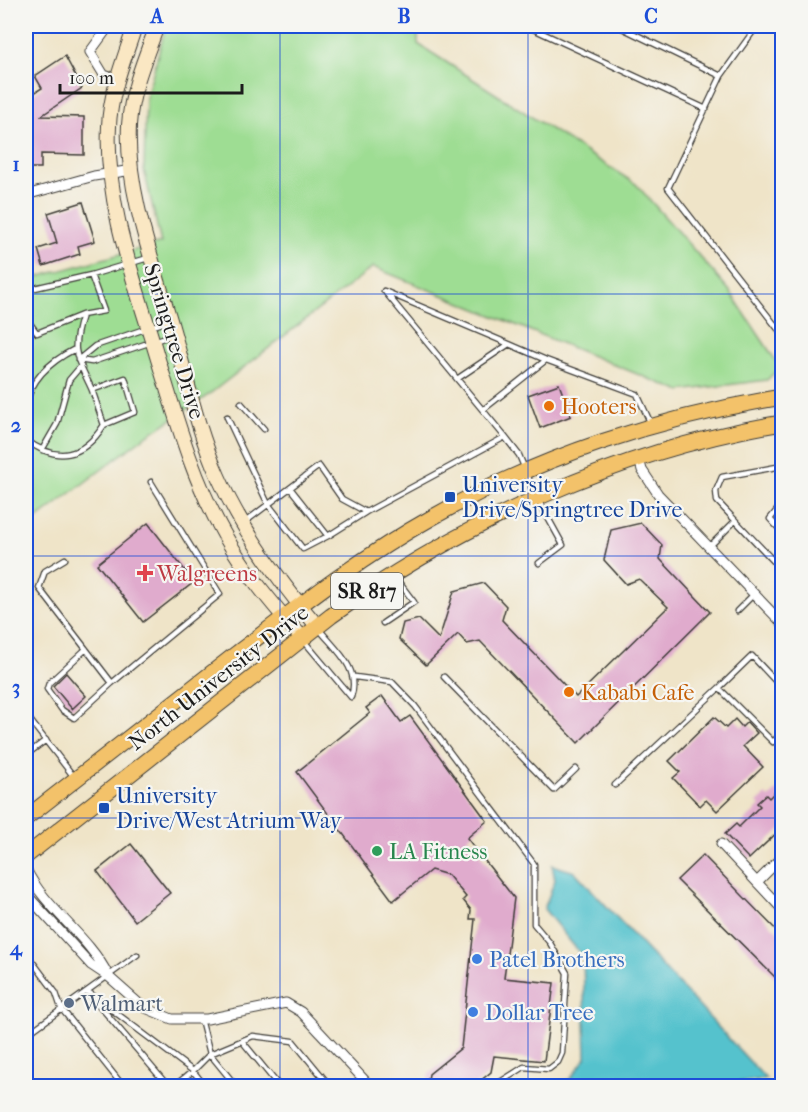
<svg xmlns="http://www.w3.org/2000/svg" width="808" height="1112" font-family="'IM FELL French Canon',serif">
	<rect width="100%" height="100%" fill="#f6f6f2"/>
	<filter id="ink" filterUnits="userSpaceOnUse"><feTurbulence type="fractalNoise" baseFrequency=".0167" numOctaves="2"/><feDisplacementMap in="SourceGraphic" scale="12" xChannelSelector="R" yChannelSelector="G"/><feConvolveMatrix kernelMatrix="1 2 1 2 8 2 1 2 1" color-interpolation-filters="sRGB"/></filter>
	<filter id="wash" filterUnits="userSpaceOnUse"><feTurbulence type="fractalNoise" baseFrequency=".008" numOctaves="4" result="noise"/><feDisplacementMap in="SourceGraphic" scale="24" xChannelSelector="R" yChannelSelector="G"/><feGaussianBlur stdDeviation="1.35" result="paint"/><feColorMatrix in="noise" values="0 0 0 0 0 0 0 0 0 0 0 0 0 0 0 0 0 1.4 0 .05"/><feComposite in="paint" operator="in"/></filter>
	<g filter="url(#wash)">
		<rect width="100%" height="100%" fill="#efe4c8"/>
		<path fill="#9edd93" stroke="#5d7c58" stroke-width="1.5" d="M166 26H418V44L636 184 729 290 780 367 767 380 679 391 373 267 207 396 143 438 26 527V280L161 243 144 170 146 98Z"/>
		<path fill="#55c2cd" stroke="#386f74" stroke-width="1.5" d="M552 865 575 872 766 1079 705 1086H518L569 1080 586 1058 583 957 544 909 555 880Z"/>
		<g id="blocks">
			<path fill="#e0abcd" d="M65 56 82 88 41 116 84 117V155L41 154V168H26V98L42 88 35 76Z
				M83 202 95 241 78 246 80 254 43 266 38 249 57 243 48 213Z
				M559 384 571 416 540 428 528 395Z
				M148 523 194 582 143 622 97 564Z
				M641 523 662 545 660 559 710 612 578 743 480 641 467 644 458 634 426 665 399 639 403 623 419 619 439 639 454 591 484 583 506 606 502 620 576 697 668 607 639 579 626 584 604 560 611 530Z
				M66 673 86 696 72 709 53 686Z
				M382 696 401 722 410 716 487 821 467 838 514 898 504 978 554 983 544 1061 494 1056 491 1072 474 1086H433L428 1080 429 1074 461 1048 475 919H470L471 910 463 900 466 897 448 875 431 870 393 901 297 772 370 713 366 708Z
				M714 717 726 728 735 719 742 727 747 722 757 733 743 746 763 767 717 811 706 800 700 806 673 778 680 772 669 761Z
				M783 784V827L749 859 725 834 736 824 739 827 760 806 757 803 766 795 769 798Z
				M131 844 170 893 135 921 97 871Z
				M703 855 783 937V985L677 880Z"/>
		</g>
	</g>
	<g filter="url(#ink)">
		<use href="#blocks" fill-opacity="0" stroke="#3c3a36" stroke-width="1.5"/>
		<g fill="none" stroke-linecap="round" stroke-linejoin="round">
			<g stroke="#3c3a36" stroke-width="7">
				<path id="lane" d="M527 26 706 109
					M618 26 721 76
					M757 26 721 76 668 188 782 334
					M773 26 782 27
					M91 275 148 258
					M26 290 91 275 104 311 82 315 37 333 26 318
					M384 291 509 344 457 379
					M386 293 505 437
					M82 315C70 353 76 355 92 390
					M78 360 95 346 168 321
					M78 360 92 362 172 335
					M546 360 637 394 651 424
					M241 403 264 429
					M26 405C31 378 51 361 75 349
					M484 409 546 360 509 344
					M227 417 268 504 303 549 328 536
					M26 440C57 463 83 458 104 425L92 390 125 378 135 412 104 425
					M42 450 57 424 69 380 81 366
					M782 466 722 477 716 491 717 501 782 570
					M290 488 328 536 366 512
					M782 504 770 519 782 532
					M245 522 319 466 342 499 366 512 505 437 519 455 537 498 563 545 539 563
					M709 547 735 521
					M65 559 45 571 39 588 112 683 220 594 151 482
					M737 611 754 594
					M383 623 414 602 395 577
					M319 629C336 650 361 669 351 697
					M304 641 351 697
					M86 649 49 683 47 689 62 710 74 718 112 683
					M355 677 392 682 415 706 534 864V924L550 943 567 973 562 1053 558 1062 549 1069 524 1067 494 1086
					M444 677 554 790 576 769
					M782 688 752 656 719 688 773 742 782 733
					M26 715 74 777
					M26 755 46 740
					M615 785 719 688
					M26 953 56 993 61 1008 123 1086
					M201 1019 210 1054 253 1036 293 1041 330 1086
					M26 1035 137 955
					M242 1041 279 1086
					M168 1086 87 991 193 1071 210 1054 236 1086
					M174 1086 193 1071 205 1086"/>
			</g>
			<g stroke="#3c3a36" stroke-width="11">
				<path id="street" d="M109 26 90 52 104 75 119 80
					M26 195 94 176 132 170
					M26 249 27 257
					M639 459 642 470 658 494 782 623
					M721 844 782 909
					M26 869C45 909 88 935 108 975
					M757 882 782 857
					M26 894 91 965 109 977 143 1007 172 1019H207L286 1003 301 1012 370 1086"/>
			</g>
			<g stroke="#3c3a36" stroke-width="16">
				<path id="secondary" d="M135 26C125 57 110 93 109 126 105 205 135 282 157 356 176 417 192 478 224 534 245 572 274 606 303 639
					M157 26C145 58 131 91 129 125 126 184 149 251 166 307 184 363 194 423 218 476 242 531 279 581 318 627"/>
			</g>
			<g stroke="#3c3a36" stroke-width="17">
				<path id="primary" d="M26 818C96 763 166 708 236 654 300 605 363 556 433 517 540 456 662 417 782 397
					M26 856 331 616C464 521 621 450 782 423"/>
			</g>
			<use href="#lane" stroke="#fff" stroke-width="4.5"/>
			<use href="#street" stroke="#fff" stroke-width="9"/>
			<use href="#secondary" stroke="#fae7c3" stroke-width="14"/>
			<use href="#primary" stroke="#f3c26a" stroke-width="15"/>
		</g>
	</g>
	<path fill="none" stroke="#1d4ed8" stroke-width="1.5" stroke-opacity="0.55" d="M280 26V1086M528 26V1086M26 294H782M26 556H782M26 818H782"/>
	<g fill="#e8710a" stroke="#f6f6f2" stroke-width="2">
		<circle cx="549" cy="406" r="6"/>
		<circle cx="569" cy="692" r="6"/>
	</g>
	<g fill="#1a4fb4" stroke="#f6f6f2" stroke-width="2">
		<rect x="444" y="491" width="12" height="12" rx="3"/>
		<rect x="98" y="802" width="12" height="12" rx="3"/>
	</g>
	<path fill="#e0444e" stroke="#f6f6f2" stroke-width="2" d="M142 564h6v6h6v6h-6v6h-6v-6h-6v-6h6z"/>
	<circle fill="#2e9e5b" stroke="#f6f6f2" stroke-width="2" cx="377" cy="851" r="6"/>
	<g fill="#3f7fe0" stroke="#f6f6f2" stroke-width="2">
		<circle cx="477" cy="959" r="6"/>
		<circle cx="473" cy="1012" r="6"/>
	</g>
	<circle fill="#5c6f8a" stroke="#f6f6f2" stroke-width="2" cx="69" cy="1003" r="6"/>
	<g text-anchor="middle" stroke-width="4.5" stroke-linejoin="round" paint-order="stroke">
		<rect fill="#f6f6f2" stroke="#5d5d5c" stroke-width="1.5" x="331" y="573" width="72" height="36" rx="4.5"/>
		<g font-size="21" font-weight="bold" fill="#1c1c1c">
			<text x="367" y="598">SR 817</text>
		</g>
		<g font-size="22" fill="#1c1c1c" stroke="#f6f6f2">
			<text transform="translate(175 341) rotate(73)" y="8">Springtree Drive</text>
			<text transform="translate(218 677) rotate(-38)" y="8">North University Drive</text>
		</g>
		<g font-size="22" fill="#c56008" stroke="#f6f6f2" text-anchor="start">
			<text x="561" y="414">Hooters</text>
			<text x="581" y="700">Kababi Cafe</text>
		</g>
		<g font-size="22" fill="#164399" stroke="#f6f6f2" text-anchor="start">
			<text x="462" y="492">University<tspan x="462" dy="25">Drive/Springtree Drive</tspan></text>
			<text x="116" y="803">University<tspan x="116" dy="25">Drive/West Atrium Way</tspan></text>
		</g>
		<g font-size="22" fill="#be3a42" stroke="#f6f6f2" text-anchor="start">
			<text x="157" y="581">Walgreens</text>
		</g>
		<g font-size="22" fill="#27864d" stroke="#f6f6f2" text-anchor="start">
			<text x="389" y="859">LA Fitness</text>
		</g>
		<g font-size="22" fill="#366cbe" stroke="#f6f6f2" text-anchor="start">
			<text x="489" y="967">Patel Brothers</text>
			<text x="485" y="1020">Dollar Tree</text>
		</g>
		<g font-size="22" fill="#4e5e75" stroke="#f6f6f2" text-anchor="start">
			<text x="81" y="1011">Walmart</text>
		</g>
	</g>
	<rect width="808" height="1112" fill="none" stroke="#f6f6f2" stroke-width="66"/>
	<path d="M60 84v9h182v-9" fill="none" stroke="#1c1c1c" stroke-width="3"/>
	<text x="69" y="84" font-size="18" fill="#1c1c1c" stroke="#f6f6f2" stroke-width="4.5" paint-order="stroke">100 m</text>
	<rect x="33" y="33" width="742" height="1046" fill="none" stroke="#1d4ed8" stroke-width="2"/>
	<g font-size="20" text-anchor="middle" font-weight="bold" fill="#1d4ed8">
		<text x="157" y="23">A</text>
		<text x="404" y="23">B</text>
		<text x="651" y="23">C</text>
		<text x="16" y="171">1</text>
		<text x="16" y="432">2</text>
		<text x="16" y="694">3</text>
		<text x="16" y="955">4</text>
	</g>
</svg>
